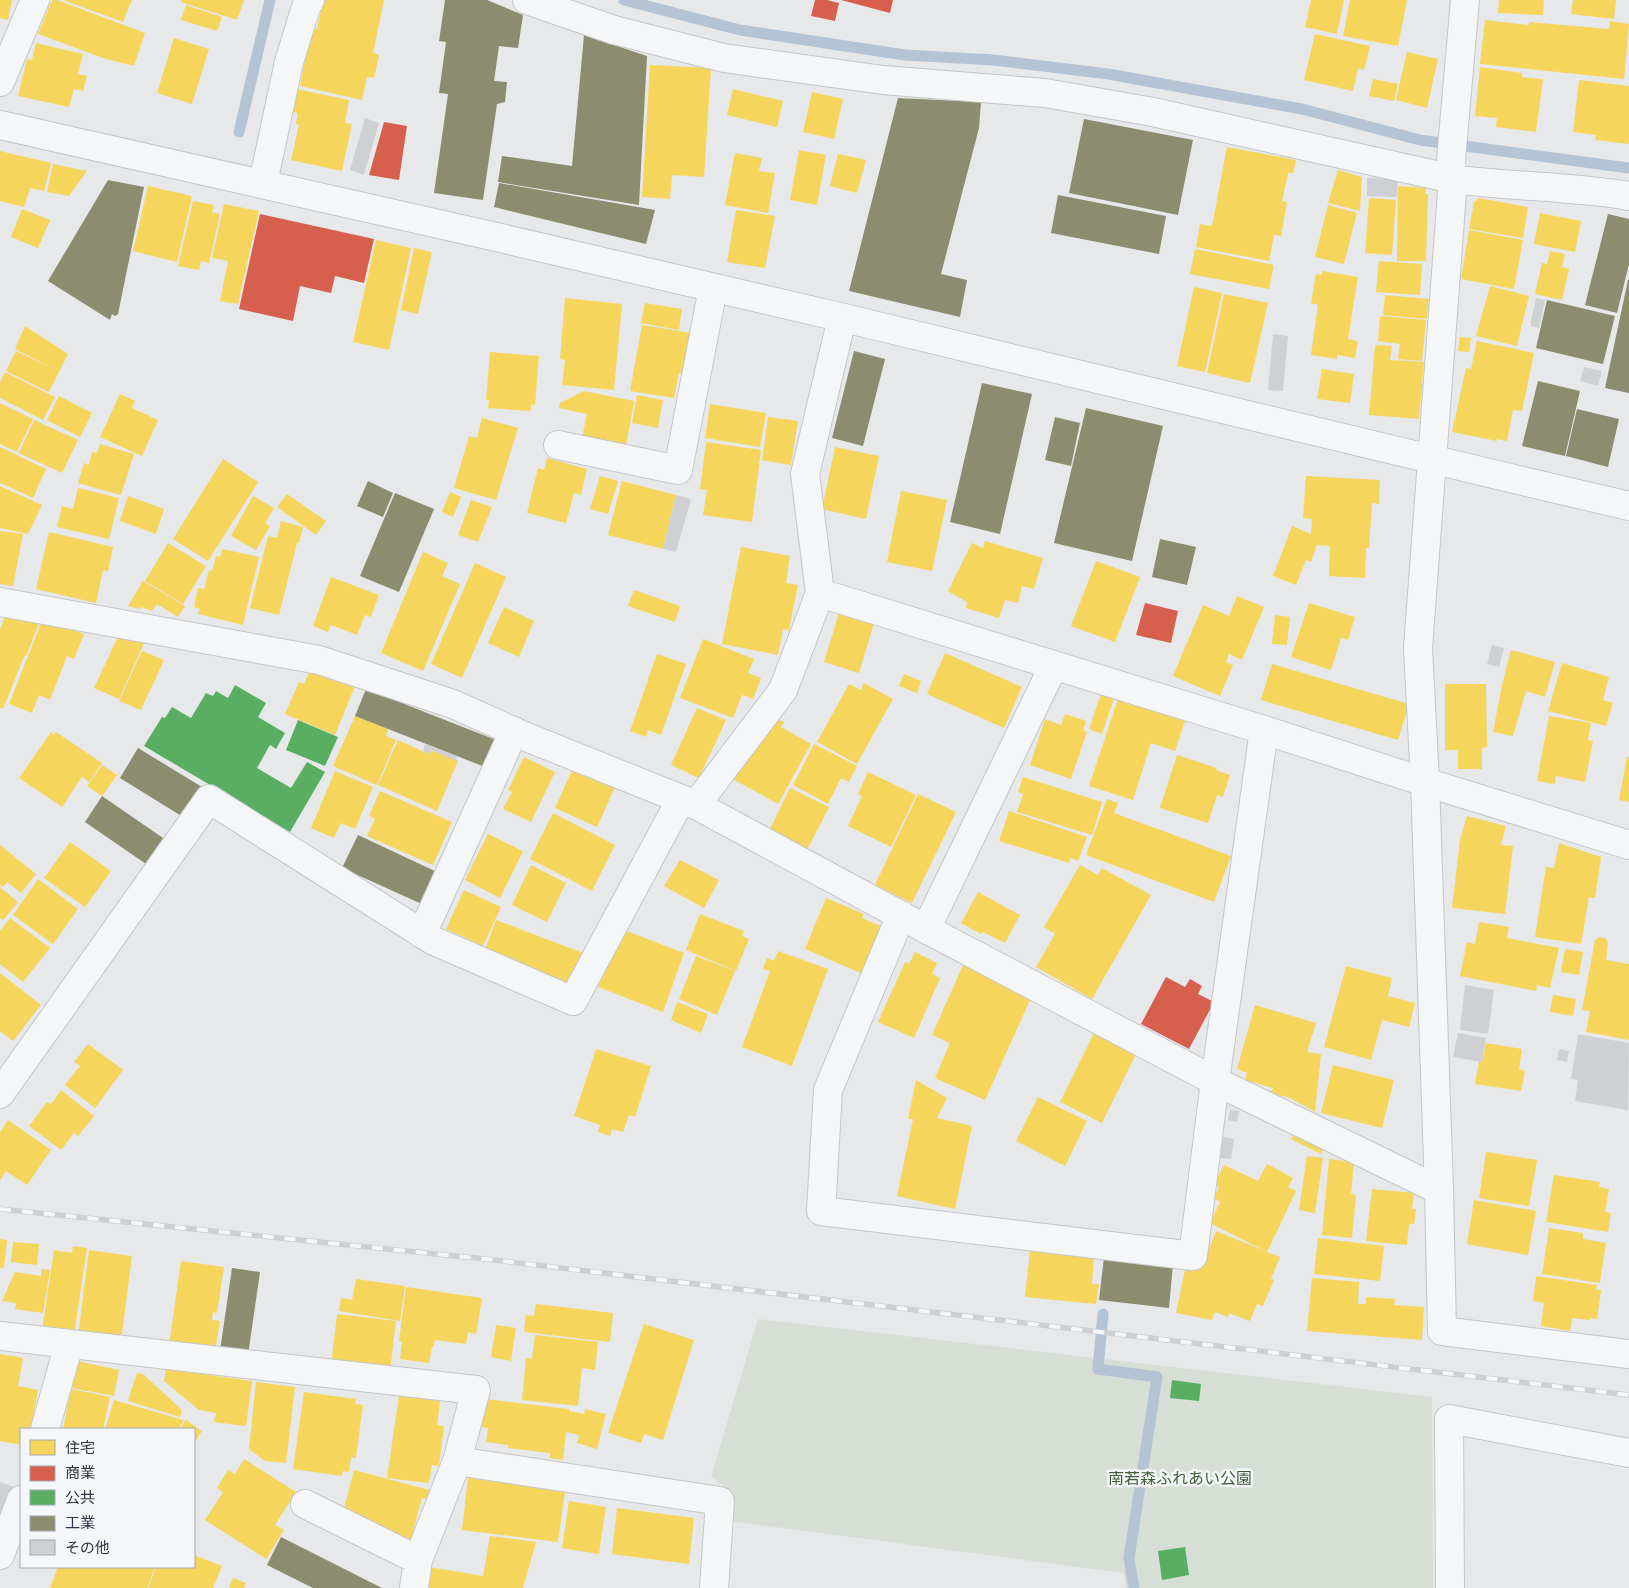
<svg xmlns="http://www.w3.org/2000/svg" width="1629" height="1588" font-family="'Space Grotesk','Noto Sans JP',sans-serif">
	<rect width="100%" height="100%" fill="#e6e8ea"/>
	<path fill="#d6ded6" d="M758 1319 1432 1397 1433 1588H1126L1124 1573 730 1521 734 1493 711 1477Z"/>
	<path fill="#f6d55c" d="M0 0H12L8 20 0 18Z
		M52 0H57L145 33 134 66 106 59 38 34Z
		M63 0H132L123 22Z
		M182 0H244L237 20 181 2Z
		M323 0H384L373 53 379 55 374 78 367 77 362 100 300 86 311 28 317 29Z
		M1311 0H1344L1337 34 1305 27Z
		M1350 0H1407L1398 46 1343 36Z
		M1499 0H1544L1543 15 1498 13Z
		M1573 0H1616L1614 19 1571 14Z
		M186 5 222 17 217 31 181 20Z
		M1485 20 1529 25V22L1609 29 1610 21 1629 24 1624 79 1480 64Z
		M1315 34 1370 46 1364 70 1358 68 1353 91 1304 80Z
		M174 38 209 49 192 104 157 93Z
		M36 43 83 54 78 74 87 76 83 91 74 89 69 107 18 96 27 59 32 60Z
		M1407 52 1438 59 1427 108 1396 100Z
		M650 65 711 68 704 177 672 175 670 199 642 197Z
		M1480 67 1522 73V77L1543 79 1536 132 1496 127 1497 118 1475 116Z
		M1373 79 1398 84 1394 101 1369 96Z
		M1579 80 1629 86V144L1595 140 1596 135 1573 132Z
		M297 89 349 100 345 123 352 124 342 171 291 160 299 125 296 124 298 113 293 112Z
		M733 89 783 101 777 127 727 115Z
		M812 92 843 99 834 139 803 132Z
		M1227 147 1296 160 1293 173H1288L1282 201 1287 202 1281 236 1274 235 1269 261 1196 247 1200 224 1212 226Z
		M799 150 826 155 817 205 790 200Z
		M0 151 51 163 44 191 30 188 24 207 0 201Z
		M735 153 762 158 759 171 775 173 768 213 725 205Z
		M838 154 866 160 857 193 830 186Z
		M53 164 87 171 69 196 47 192Z
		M1338 170 1362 177 1360 211 1328 203Z
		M148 186 192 196 177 262 133 251Z
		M1398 186 1426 188 1425 194H1428L1426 261H1397Z
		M1369 198 1396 200 1392 255 1365 253Z
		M1479 198 1528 207 1523 238 1469 229 1474 202Z
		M193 201 214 205 212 212 220 214 209 263 201 261 199 270 178 266Z
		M224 204 259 211 238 304 220 301 228 261 212 258Z
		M1328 205 1357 213 1344 264 1315 257Z
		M22 209 50 220 38 248 11 237Z
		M736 210 775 216 765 268 727 262Z
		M1540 213 1581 221 1575 252 1534 244Z
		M1469 230 1523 240 1514 289 1461 279Z
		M376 240 411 248 389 350 353 342Z
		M414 248 432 252 418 314 401 310Z
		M1195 249 1274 265 1269 289 1190 274Z
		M1550 251 1565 254 1562 267 1569 269 1562 300 1535 294 1542 263 1547 264Z
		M1379 261 1422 264 1420 295 1376 292Z
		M1322 271 1358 277 1348 339 1358 341 1355 358 1337 355V359L1311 355 1318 305 1311 303 1316 274 1322 275Z
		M1490 286 1529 296 1517 346 1476 336Z
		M1194 287 1222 293 1205 372 1177 366Z
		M1224 294 1268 303 1250 383 1207 373Z
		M1385 295 1429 299 1427 319 1383 315Z
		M565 298 622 304 614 390 562 385 565 360 560 359Z
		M645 303 682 309 679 330 641 323Z
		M1380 316 1426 320 1422 361 1398 359 1400 344 1378 341Z
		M642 325 691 333 684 374 679 373 674 398 630 391Z
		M25 326 68 354 49 392 6 371 16 351 54 369 15 349Z
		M1460 337 1471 338 1469 352 1458 351Z
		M1477 341 1534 353 1522 411 1513 410 1507 441 1497 439V441L1452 432 1466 368 1471 369Z
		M1375 345 1392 346 1390 360 1424 362 1419 419 1369 415Z
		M490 352 539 356 535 405 531 404V411L488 408 489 400H486Z
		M1322 369 1354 374 1350 403 1317 399Z
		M5 372 55 397 43 420 0 398V382Z
		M584 391 634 401 626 446 582 438 587 414 559 408 560 403Z
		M120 394 135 401 132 408 158 420 142 456 100 437Z
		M637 395 663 400 658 428 632 423Z
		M59 396 92 413 80 437 47 420Z
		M0 403 33 419 17 452 0 444Z
		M710 404 766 413 760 447 705 438Z
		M768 417 798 421 791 465 762 460Z
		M482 418 518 428 496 500 454 488 469 436 477 438Z
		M34 420 78 440 62 473 19 453Z
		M706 442 761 450 752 522 703 515 707 490 700 489Z
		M100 444 134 454 121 495 78 483 84 463 89 465 92 452 97 453Z
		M0 447 46 469 33 498 0 483Z
		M835 447 879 456 866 519 822 509Z
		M547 458 587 469 581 495 574 493 566 523 527 513 538 468 544 470Z
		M223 459 258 482 208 561 173 539Z
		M600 476 618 481 608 514 590 509Z
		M1306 476 1380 480 1379 504 1372 503 1369 548H1366L1365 578 1329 576 1330 546 1317 545 1311 562 1306 560 1296 585 1273 576 1292 526 1311 534 1312 519 1303 518Z
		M622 481 676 495 663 549 608 535Z
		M0 486 42 505 28 534 0 528Z
		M78 488 119 498 109 539 57 527 62 506 73 509Z
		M901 491 947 500 932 571 887 562Z
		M450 492 461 497 453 517 442 512Z
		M287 494 326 521 316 535 277 507Z
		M128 496 164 509 156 534 120 521Z
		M253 496 274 508 265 523 270 526 256 550 231 536Z
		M471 500 492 507 478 542 458 535Z
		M281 521 303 527 299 543H297L279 615 250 608 268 536 277 538Z
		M0 531 23 534 13 586 0 584Z
		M49 532 113 547 108 571 103 570 96 603 36 589Z
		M985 541 1043 558 1034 589 1022 586 1018 603 1005 600 999 618 966 608 967 602 948 591 972 543 983 548Z
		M168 543 206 566 183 604 145 581Z
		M741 547 790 556 786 583 798 585 789 630 783 629 778 655 722 644Z
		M222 549 259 557 243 625 198 614 200 609 194 607 198 588 204 589 209 570 212 571 216 556 220 557Z
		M423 552 448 563 442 576 460 584 423 671 381 653Z
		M1096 561 1140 577 1115 642 1071 626Z
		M475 563 506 577 462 678 431 664Z
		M331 577 379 595 371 617 365 615 357 635 331 625 328 632 313 626Z
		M143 581 185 606 178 617 157 604 152 611 141 607 140 609 128 606Z
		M634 590 680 606 675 622 628 606Z
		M1237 596 1264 607 1242 660 1229 654 1226 662 1233 665 1220 696 1173 676 1203 605 1229 616Z
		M1309 603 1355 617 1348 640 1341 638 1331 670 1291 657Z
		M10 605 41 618 26 656H24L3 709 0 708V629Z
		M504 607 534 621 519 657 488 643Z
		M839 613 874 623 859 673 824 662Z
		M1275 615 1290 617 1287 645 1272 644Z
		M43 618 84 634 74 659 67 656 50 700 39 695 32 713 9 704Z
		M122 628 146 639 119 699 94 688Z
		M703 639 754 659 748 673 761 678 753 699 742 695 733 718 680 698Z
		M1511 650 1555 662 1545 697 1526 691 1513 736 1493 732 1502 685Z
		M142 651 164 660 141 710 119 701Z
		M945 653 1022 687 1004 728 927 694Z
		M657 654 686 664 661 735 648 730 646 737 630 731Z
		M1562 663 1609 677 1603 700 1613 703 1606 726 1548 711Z
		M1272 664 1409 704 1398 740 1261 700Z
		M311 667 355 686 335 735 285 714 299 682 304 684Z
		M904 674 921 681 917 693 899 686Z
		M864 683 893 699 857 764 817 742 849 684 861 690Z
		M1445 684H1486L1487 747 1482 748V769H1458V750H1445Z
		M1101 694 1114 698 1102 734 1089 729Z
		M1118 699 1185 721 1175 751 1151 743 1133 800 1089 786Z
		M697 708 726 720 699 778 671 765Z
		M1065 714 1086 721 1083 731 1087 732 1071 779 1030 765 1045 719 1061 725Z
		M355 716 388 729 386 736 396 740 377 785 333 766Z
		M1549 716 1591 723 1588 740 1593 741 1585 782 1556 776 1555 784 1537 781Z
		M776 718 784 722 781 727 811 744 778 804 731 778Z
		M51 732 54 735 56 732 102 763 89 782 82 777 62 807 19 778Z
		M398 740 429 754 431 750 458 761 437 811 378 785Z
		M814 744 857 766 849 782 841 778 828 804 793 785Z
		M1177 755 1217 768 1216 770 1230 775 1223 797 1217 795 1208 823 1160 808Z
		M524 757 555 772 531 822 503 809 512 792 508 790Z
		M1627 757H1629V802L1619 800Z
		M102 765 117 775 102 796 87 786Z
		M574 766 616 785 597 827 555 808Z
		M335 771 373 787 355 829 341 823 334 838 311 828Z
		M868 772 916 795 891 847 848 826 862 796 858 794Z
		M1023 777 1102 802 1092 835 1017 812 1023 794 1018 792Z
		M790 788 829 807 806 852 768 833Z
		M380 791 452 822 433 865 367 836 375 819 369 816Z
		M918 794 956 812 912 903 875 885Z
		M1107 799 1118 803 1114 813 1231 856 1214 902 1086 855Z
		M1009 811 1087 837 1078 861 1070 858 1069 863 999 841Z
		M553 813 615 845 592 891 530 859Z
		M1467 816 1506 826 1501 845 1513 846 1505 914 1452 908 1460 840Z
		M488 834 523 851 500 898 465 880Z
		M70 842 111 871 85 907 44 878Z
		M1559 843 1601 857 1595 898 1589 897 1581 944 1535 937 1546 867 1554 868Z
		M0 845 36 874 21 893 7 882 3 887 0 885Z
		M680 860 719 880 704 908 664 886Z
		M531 865 566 883 547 922 512 905Z
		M1080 865 1098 875 1102 868 1151 895 1092 999 1036 967 1055 934 1044 927Z
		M38 879 78 909 53 944 13 915Z
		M0 887 18 902 3 920 0 918Z
		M464 890 501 907 483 946 446 929Z
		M978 892 1020 915 1005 943 983 932 981 934 961 923Z
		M826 898 864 914 862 918 883 927 863 974 805 949Z
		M700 914 744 931 742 936 749 939 736 971 686 950Z
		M10 918 50 948 23 982 0 964V931Z
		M496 920 583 953 571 986 484 952Z
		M1479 922 1509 927 1507 938 1559 948 1550 988 1537 985 1536 991 1460 976 1467 942 1475 944Z
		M624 930 684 953 663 1012 598 987 610 951 615 953Z
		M1599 937 1605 938 1608 942 1606 960 1629 964V1040L1586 1032 1590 1011 1582 1010 1595 940Z
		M1565 949 1583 952 1579 975 1561 972Z
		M778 951 828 969 792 1066 742 1047 770 971 763 969 767 958 774 961Z
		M915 952 937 963 932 974 940 978 914 1038 878 1022 905 962 909 964Z
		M696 956 735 971 717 1015 679 999Z
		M967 956 1035 989 985 1100 935 1078 950 1043 932 1035Z
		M1346 966 1392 978 1388 996 1415 1003 1409 1027 1382 1020 1371 1060 1324 1047Z
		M0 973 41 1005 13 1041 0 1031Z
		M1553 995 1576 999 1573 1016 1550 1012Z
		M677 1002 708 1014 701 1033 671 1020Z
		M1255 1005 1316 1023 1307 1052 1321 1054 1315 1112 1290 1098 1271 1093 1273 1088 1245 1080 1247 1073 1237 1069Z
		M1095 1031 1137 1052 1102 1123 1060 1102Z
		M1486 1043 1522 1049 1519 1069 1525 1071 1521 1091 1475 1084 1479 1061 1482 1062Z
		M88 1044 123 1070 95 1108 65 1085 80 1066 74 1062Z
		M596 1049 651 1066 635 1117 629 1115 623 1132 612 1129 610 1136 598 1132 600 1125 574 1116Z
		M1333 1065 1394 1080 1382 1128 1321 1113Z
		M916 1080 947 1098 937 1118 972 1126 955 1209 897 1196 913 1119H908Z
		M61 1090 94 1116 78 1136 74 1133 61 1150 29 1126 47 1102 51 1104Z
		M1038 1097 1087 1121 1065 1166 1016 1141Z
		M8 1120 51 1150 27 1185 6 1171 0 1180V1132Z
		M1295 1131 1325 1146 1321 1154 1291 1139Z
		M1486 1152 1537 1160 1529 1206 1479 1198Z
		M1307 1156 1323 1158 1315 1213 1299 1210Z
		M1329 1159 1354 1162 1351 1194 1356 1195 1352 1238 1322 1235Z
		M1267 1164 1293 1178 1288 1187 1296 1191 1267 1252 1280 1257 1271 1279 1274 1280 1263 1306 1257 1304 1250 1321 1229 1313 1228 1317 1215 1312 1212 1320 1176 1313 1186 1265 1202 1267 1216 1231 1265 1251 1210 1223 1220 1202 1214 1198 1219 1187 1214 1185 1224 1165 1258 1181Z
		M1554 1175 1600 1182 1599 1187 1609 1189 1605 1212 1611 1213 1608 1232 1546 1222Z
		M1372 1189 1414 1193 1412 1209H1416L1414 1224H1409L1407 1245 1366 1241Z
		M1474 1200 1536 1211 1528 1255 1467 1244Z
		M1549 1228 1583 1233V1239L1606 1243 1600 1283 1542 1274Z
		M1318 1238 1384 1246 1380 1281 1314 1274Z
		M0 1239 7 1240 4 1268H0Z
		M13 1242 39 1244 37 1265 11 1262Z
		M73 1246 87 1248 74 1335 42 1331 54 1250 72 1253Z
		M89 1250 132 1256 121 1341 78 1336Z
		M1030 1251 1094 1257 1092 1284H1099L1096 1304 1025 1297Z
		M181 1261 224 1267 217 1313 213 1312 212 1320 220 1321 215 1352 169 1345Z
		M41 1269 50 1270 43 1313 15 1309 16 1303 2 1301 15 1272 41 1276Z
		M1536 1276 1597 1285 1596 1290H1601L1597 1319 1591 1318 1590 1320 1572 1318 1570 1331 1541 1326 1544 1303 1533 1301Z
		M1312 1278 1359 1282 1358 1304H1366V1297L1395 1299 1394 1305 1424 1307 1422 1340 1307 1331Z
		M356 1279 405 1286 400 1321 339 1311 341 1298 352 1300Z
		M406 1287 482 1298 476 1334 468 1332 466 1344 435 1340 433 1347H432L429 1363 400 1359 402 1342 399 1341Z
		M536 1304 613 1313 610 1342 524 1332 526 1315 534 1316Z
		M337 1314 396 1321 390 1372 331 1365Z
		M644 1324 694 1340 663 1440 644 1434 641 1443 608 1433Z
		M496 1325 516 1328 511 1361 491 1357Z
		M535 1335 598 1342 595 1370 582 1368 578 1406 522 1400 526 1358 532 1359Z
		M0 1354 23 1358 18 1386 38 1390 31 1429H21V1445L0 1441Z
		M77 1361 119 1370 114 1396 72 1388Z
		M166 1369 252 1381 246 1426 214 1422 216 1413 199 1410 164 1381Z
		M137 1373 143 1374 182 1410 180 1417 128 1401Z
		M256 1382 295 1387 286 1463 265 1461 249 1449Z
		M71 1389 110 1397 103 1429H63Z
		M304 1392 356 1399 355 1404 363 1405 356 1458 351 1457 349 1472 343 1471 342 1476 293 1469Z
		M399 1396 440 1401 437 1425 444 1426 439 1466 432 1465 429 1483 387 1478Z
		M486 1399 569 1409V1411L584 1414 585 1409 606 1414 597 1449 577 1443 579 1435 566 1432 563 1460 550 1458V1453L508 1448V1445L486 1442 488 1428 482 1427Z
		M114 1400 184 1420 178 1429H105Z
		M186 1420 202 1431 194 1443V1429H179Z
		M244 1459 296 1492 275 1525 284 1530 266 1559 205 1520 223 1492 217 1488 228 1470 235 1474Z
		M354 1470 433 1491 430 1500 422 1498 411 1539 367 1528 369 1520 343 1513Z
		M468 1478 565 1491 558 1542 462 1530Z
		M569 1501 606 1507 599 1554 562 1548Z
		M617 1508 694 1518 689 1564 612 1554Z
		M490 1536 536 1542 523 1588H426L429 1567 483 1576Z
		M194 1555 222 1566 213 1588H148L156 1567H194Z
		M58 1567H155L147 1588H50Z
		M233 1578 246 1583 244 1588H229Z"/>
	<path fill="#d6604d" d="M815 0H827L839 3 835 21 811 16Z
		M841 0H893L890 13Z
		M384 122 407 126 399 180 369 175Z
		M260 214 374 239 364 283 335 276 331 293 300 286 293 321 239 309Z
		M1145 603 1178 611 1171 643 1136 635Z
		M1166 977 1185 987 1190 979 1202 986 1198 994 1214 1002 1189 1049 1141 1024Z"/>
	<path fill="#5aae61" d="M235 685 266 703 258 717 285 733 276 749 270 745 257 768 291 788 307 762 325 772 290 832 144 746 162 717 165 718 172 707 191 718 206 693 213 696 216 691 228 698Z
		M298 720 338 737 325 766 286 750Z
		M1172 1380 1201 1384 1199 1401 1170 1398Z
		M1185 1547 1189 1575 1162 1580 1158 1551Z"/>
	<path fill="#8c8c6e" d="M445 0H487L523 15 518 48 499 46 494 81 507 82 505 102 497 104 483 200 434 193 448 94 439 93 446 42 439 41Z
		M584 35 647 56 639 205 498 182 502 156 572 166Z
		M898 98 981 102 979 128 941 274 967 280 960 317 849 291Z
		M1084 119 1193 140 1178 215 1069 193Z
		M108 180 144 187 118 314 115 316 112 314 110 320 48 281Z
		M499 183 655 210 646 244 494 207Z
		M1058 195 1166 216 1159 254 1051 233Z
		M1608 214 1629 219V264L1617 313 1585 305Z
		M1628 280H1629V393L1605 388Z
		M1547 300 1615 316 1603 364 1536 348Z
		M854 351 885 359 863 446 832 438Z
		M1538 381 1580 391 1565 456 1522 446Z
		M982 383 1032 394 1000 534 950 522Z
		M1086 408 1163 426 1132 561 1054 543Z
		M1577 409 1619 419 1608 467 1566 456Z
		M1055 417 1080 423 1071 466 1045 460Z
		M368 481 393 493 383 517 357 506Z
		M395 493 434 509 399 592 360 576Z
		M1160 539 1196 547 1187 585 1152 577Z
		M366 689 496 740 485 767 355 716Z
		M138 748 202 787 183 817 120 778Z
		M102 796 163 838 146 864 85 822Z
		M358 835 439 873 424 905 342 868Z
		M1104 1257 1173 1264 1169 1308 1099 1300Z
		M232 1268 260 1272 248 1355 220 1351Z
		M281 1537 382 1588H313L267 1565Z"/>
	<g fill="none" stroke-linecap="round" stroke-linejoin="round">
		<path stroke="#b4c4d5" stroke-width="11" d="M624 0 740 30 905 55 994 60 1108 74 1302 109 1420 140 1629 168
			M239 132 270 0
			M1103 1314 1098 1369 1157 1377 1129 1558 1134 1588"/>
	</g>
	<path fill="#ced0d3" d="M365 118 379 123 364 175 350 170Z
		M1367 178 1398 179 1397 197 1367 196Z
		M1536 298 1545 300 1539 328 1530 326Z
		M1273 334 1288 336 1283 391 1268 390Z
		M1584 367 1602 371 1598 386 1580 381Z
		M676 495 691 499 676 552 663 549Z
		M1492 645 1504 648 1499 667 1487 664Z
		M425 744 457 756 456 761 431 750 429 754 423 751Z
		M1465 985 1494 990 1488 1034 1460 1030Z
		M1458 1033 1486 1038 1482 1062 1453 1057Z
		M1578 1034 1629 1043 1628 1110 1575 1101 1578 1080 1571 1079Z
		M1559 1049 1569 1051 1567 1062 1557 1060Z
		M1230 1110 1239 1111 1237 1122 1228 1120Z
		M1223 1137 1234 1139 1231 1159 1220 1158Z
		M0 1482 17 1488 6 1516 0 1514Z"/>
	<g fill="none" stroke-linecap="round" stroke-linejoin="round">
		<g stroke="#c4c6c8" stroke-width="30">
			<path id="street" d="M527 0 614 30 724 58 883 80 1045 93 1153 112 1453 179C1512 187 1571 186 1629 196
				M1465 0 1451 160 1453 179 1418 648 1425 782 1439 1190 1442 1331 1629 1354
				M0 82 35 0
				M0 125C282 187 563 252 844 318 1106 380 1367 445 1629 506
				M263 183 289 62 306 7 310 0
				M558 445 678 470 713 288
				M820 593 1264 730 1425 782 1629 845
				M0 602 319 660 453 704 524 736 696 805 926 929 1215 1081 1439 1190
				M696 805 783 690 820 593 805 474 842 318
				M901 915 828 1090 821 1211 1193 1256 1215 1081 1264 730
				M926 929 1054 665
				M422 934 514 731
				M0 1094 209 799 434 941 573 1001 681 799
				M0 1336 476 1390 457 1461
				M45 1429 69 1344
				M305 1504 418 1560
				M0 1555 21 1500
				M414 1588 418 1560 457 1461 720 1501 714 1588
				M1450 1588 1449 1419 1629 1453"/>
		</g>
		<use href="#street" stroke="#f5f6f7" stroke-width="28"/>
		<g stroke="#cecfd2" stroke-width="5.5">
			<path id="rail" d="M0 1209 494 1260 1629 1395"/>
		</g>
		<use href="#rail" stroke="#f4f6f9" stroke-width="4" stroke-dasharray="11" stroke-linecap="butt"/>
	</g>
	<g text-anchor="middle" stroke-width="5" stroke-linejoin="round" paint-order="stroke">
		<g font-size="16" fill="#3f6138" stroke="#f4f6f9">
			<text x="1180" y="1484">南若森ふれあい公園</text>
		</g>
	</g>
	<rect x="20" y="1428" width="175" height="140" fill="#f4f6f9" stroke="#a4a8b1"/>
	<rect x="30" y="1440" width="25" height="15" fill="#f6d55c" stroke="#a4a8b1"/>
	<text x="65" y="1453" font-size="15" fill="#2b3445">住宅</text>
	<rect x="30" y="1466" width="25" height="15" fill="#d6604d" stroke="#a4a8b1"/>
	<text x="65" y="1478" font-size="15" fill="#2b3445">商業</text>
	<rect x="30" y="1490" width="25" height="15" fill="#5aae61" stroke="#a4a8b1"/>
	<text x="65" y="1503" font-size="15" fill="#2b3445">公共</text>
	<rect x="30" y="1516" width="25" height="15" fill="#8c8c6e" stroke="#a4a8b1"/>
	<text x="65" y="1528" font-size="15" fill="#2b3445">工業</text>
	<rect x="30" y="1540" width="25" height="15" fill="#ced0d3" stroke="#a4a8b1"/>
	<text x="65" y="1553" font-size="15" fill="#2b3445">その他</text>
</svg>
